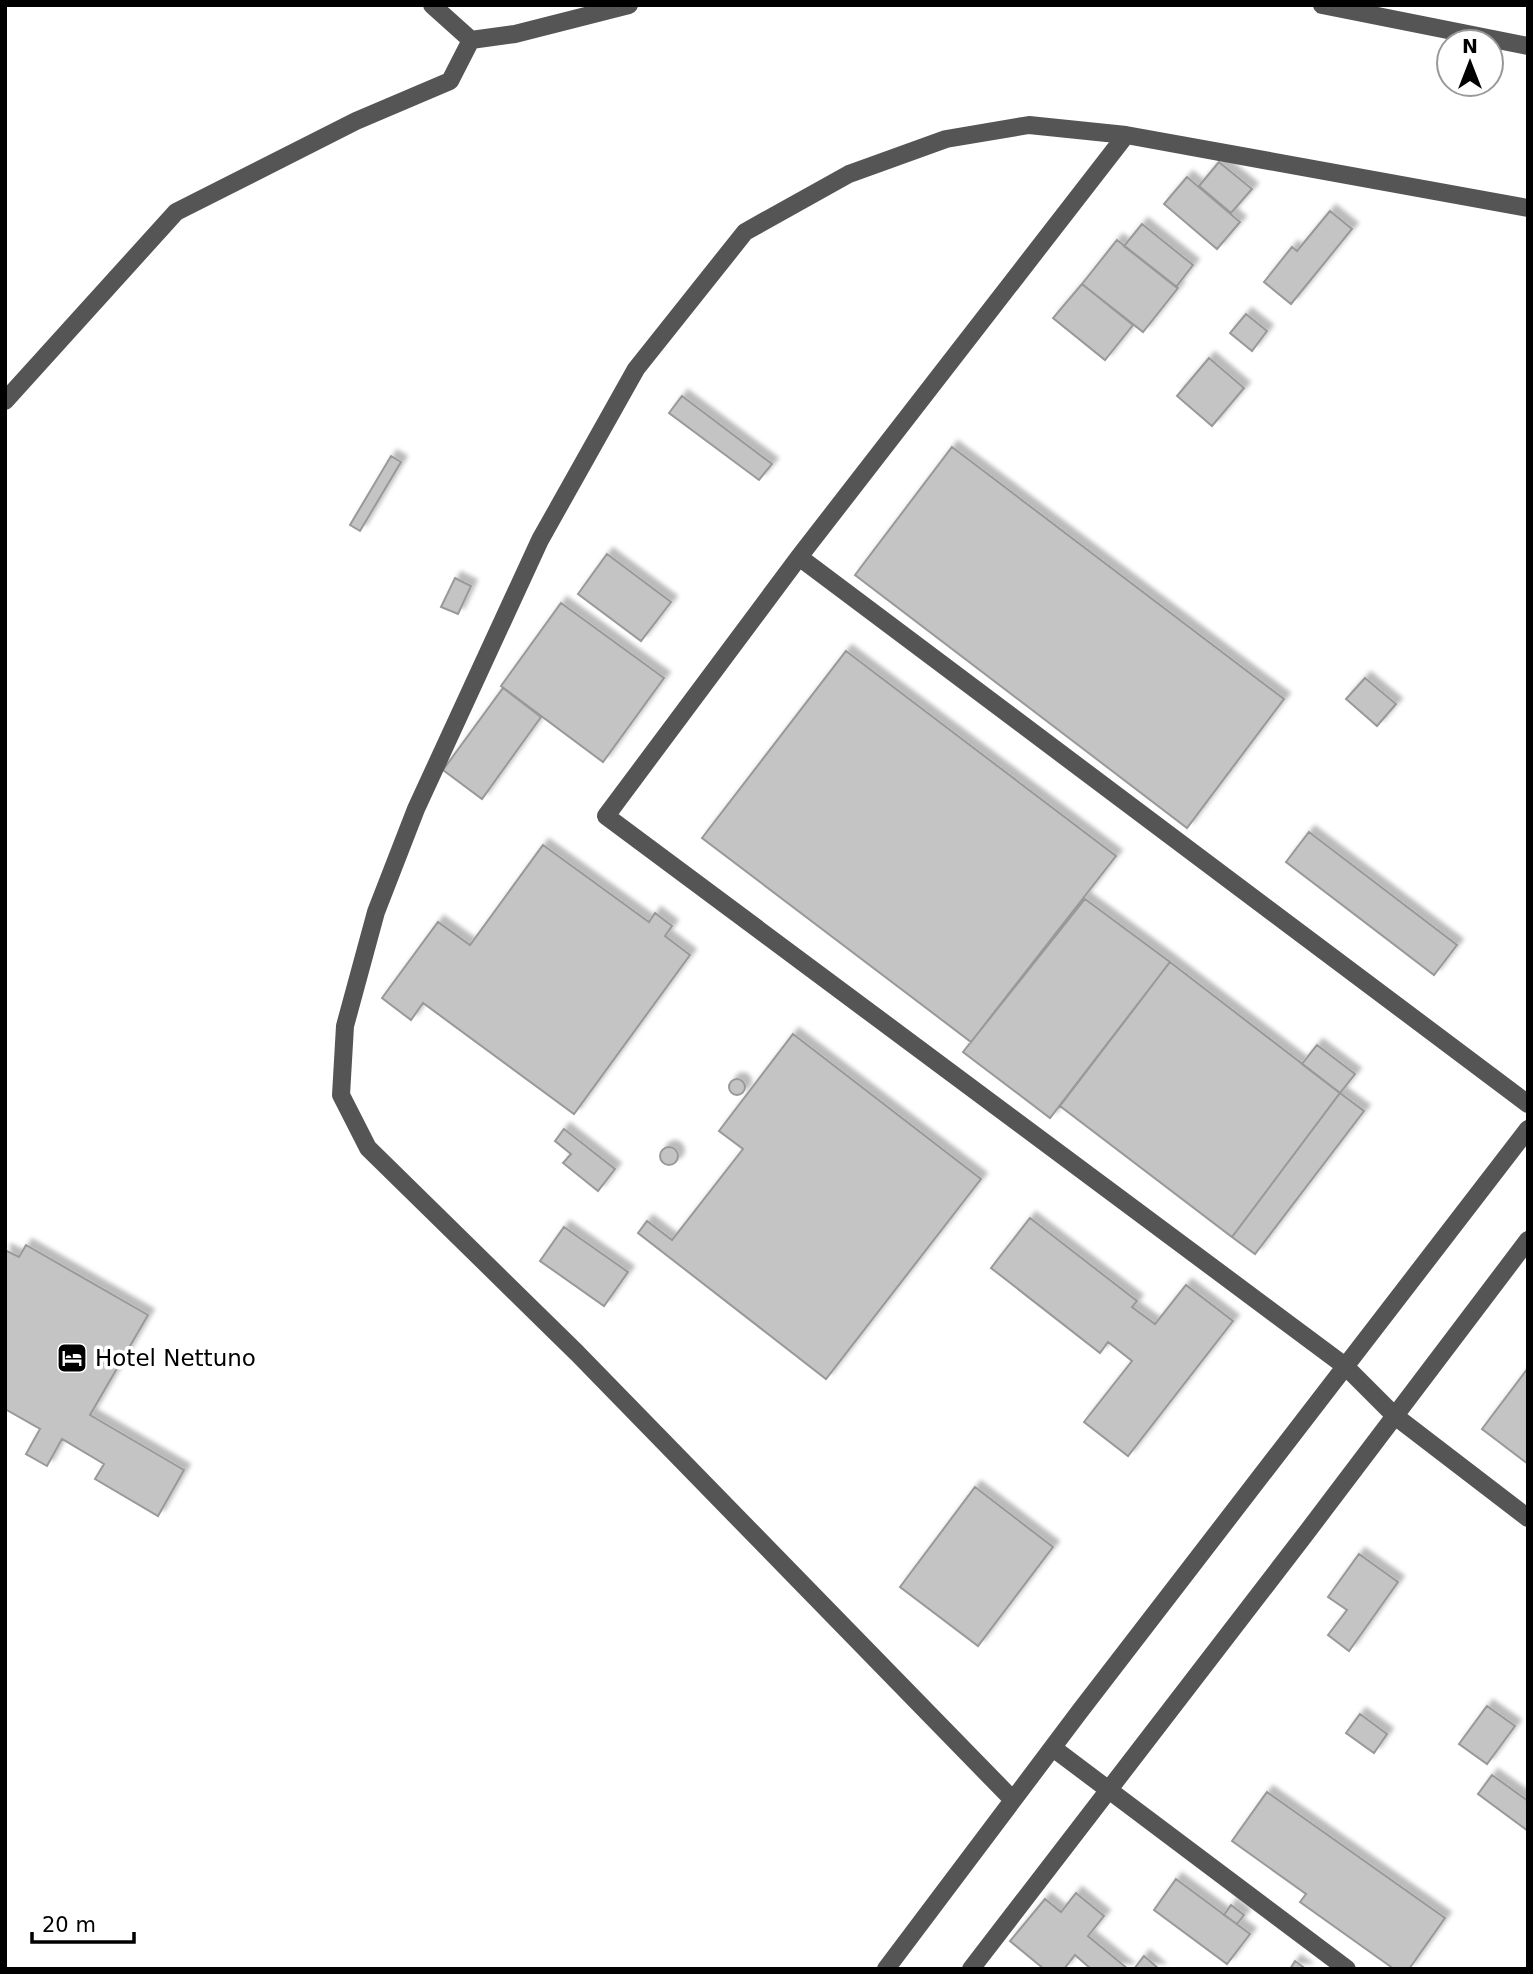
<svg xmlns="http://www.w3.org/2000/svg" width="1533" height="1974" font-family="'DejaVu Sans',sans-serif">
	<defs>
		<filter id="shadow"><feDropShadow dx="6" dy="-6" stdDeviation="2" flood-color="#0004"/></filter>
	</defs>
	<rect width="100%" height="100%" fill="#fff"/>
	<path fill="#c4c4c4" stroke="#999" stroke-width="2" filter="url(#shadow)" d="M1219 162 1252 189 1231 213 1199 186Z
		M1187 177 1240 222 1217 249 1164 204Z
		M1330 211 1352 229 1291 304 1264 282 1292 247 1297 251Z
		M1142 224 1193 265 1176 287 1124 246Z
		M1117 240 1178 288 1143 332 1082 284Z
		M1082 284 1133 325 1105 360 1053 318Z
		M1246 314 1267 331 1252 351 1230 333Z
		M1209 358 1244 388 1212 426 1177 396Z
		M682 396 772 464 759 480 669 413Z
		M952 447 1284 699 1187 828 855 575Z
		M391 456 401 462 360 531 350 525Z
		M607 554 671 602 641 641 578 594Z
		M455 578 471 586 458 614 441 607Z
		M561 603 664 678 603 762 501 686Z
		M846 651 1116 856 971 1042 702 838Z
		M1365 678 1396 704 1377 726 1346 699Z
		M503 688 541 717 482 799 443 770Z
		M1309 832 1457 945 1434 975 1286 862Z
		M543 845 649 922 655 913 672 926 665 936 690 955 574 1114 423 1003 411 1020 382 998 438 922 470 945Z
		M1085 899 1170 962 1050 1118 963 1052Z
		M1170 962 1340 1093 1232 1237 1060 1106Z
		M793 1034 981 1179 826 1379 638 1233 647 1221 672 1240 743 1149 719 1131Z
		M1317 1045 1355 1074 1340 1093 1302 1064Z
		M729 1087a8 8 0 1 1 16 0a8 8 0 1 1-16 0Z
		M1340 1093 1364 1111 1255 1254 1232 1237Z
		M564 1129 615 1169 598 1191 563 1163 571 1154 555 1141Z
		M660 1156a9 9 0 1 1 18 0a9 9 0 1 1-18 0Z
		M1030 1218 1137 1301 1132 1307 1155 1324 1186 1285 1233 1321 1128 1456 1084 1422 1132 1361 1108 1342 1100 1353 991 1268Z
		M564 1227 628 1272 604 1306 540 1261Z
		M26 1245 148 1315 90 1415 184 1470 158 1516 95 1479 104 1464 62 1439 47 1466 26 1454 40 1429 5 1409V1250L19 1257Z
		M1528 1368V1464L1482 1429Z
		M975 1487 1053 1547 978 1646 900 1587Z
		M1359 1554 1398 1582 1349 1651 1328 1635 1347 1610 1328 1597Z
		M1487 1706 1515 1726 1487 1764 1459 1744Z
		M1360 1714 1387 1734 1374 1753 1346 1733Z
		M1492 1775 1528 1801V1831L1478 1794Z
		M1267 1792 1445 1918 1409 1969H1394L1300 1902 1306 1894 1232 1841Z
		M1176 1879 1250 1934 1227 1964 1154 1910Z
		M1076 1893 1104 1916 1088 1936 1128 1969H1091L1075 1955 1064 1969H1044L1010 1941 1045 1899 1061 1912Z
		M1231 1905 1244 1915 1237 1924 1224 1915Z
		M1144 1956 1159 1969H1134Z
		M1295 1961 1306 1969H1290Z"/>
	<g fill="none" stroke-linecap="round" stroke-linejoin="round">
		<path stroke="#555" stroke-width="18" d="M432 5 471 40 515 34 629 5
			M1322 5 1528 46
			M1126 135 799 557 606 816 1345 1366 1395 1416 1528 1518
			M5 401 176 212 356 121 450 81 471 40
			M799 557 1528 1104
			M1053 1748 1347 1969
			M1013 1800 577 1353 368 1148 341 1095 345 1026 376 912 416 809 540 540 636 369 745 232 849 174 946 139 1029 125 1126 135 1528 208
			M886 1969 1080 1711 1528 1129
			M971 1969 1307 1532 1528 1240"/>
	</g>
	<defs>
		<g id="hotel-square" transform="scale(1.575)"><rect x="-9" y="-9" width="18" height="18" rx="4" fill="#000" stroke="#fff"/><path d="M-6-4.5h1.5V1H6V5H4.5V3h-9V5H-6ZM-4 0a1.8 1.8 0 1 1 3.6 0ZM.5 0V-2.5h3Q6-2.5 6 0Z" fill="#fff"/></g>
	</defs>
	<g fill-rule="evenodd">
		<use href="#hotel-square" x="72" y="1358"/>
	</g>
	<g text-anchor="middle" stroke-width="7" stroke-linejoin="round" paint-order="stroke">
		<g font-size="23" fill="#000" stroke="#fff" text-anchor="start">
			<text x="95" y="1366">Hotel Nettuno</text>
		</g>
	</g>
	<rect width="1533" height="1974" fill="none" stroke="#000000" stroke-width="14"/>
	<g transform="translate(1470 63)"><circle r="33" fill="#ffffff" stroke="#999999" stroke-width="2"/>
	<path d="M0-5L12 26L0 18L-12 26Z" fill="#000000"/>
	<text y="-10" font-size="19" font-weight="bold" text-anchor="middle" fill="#000000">N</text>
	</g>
	<path d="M32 1932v10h102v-10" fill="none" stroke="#000000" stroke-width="3.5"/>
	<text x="42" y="1932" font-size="21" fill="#000000" stroke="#ffffff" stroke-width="5" paint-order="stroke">20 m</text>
</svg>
